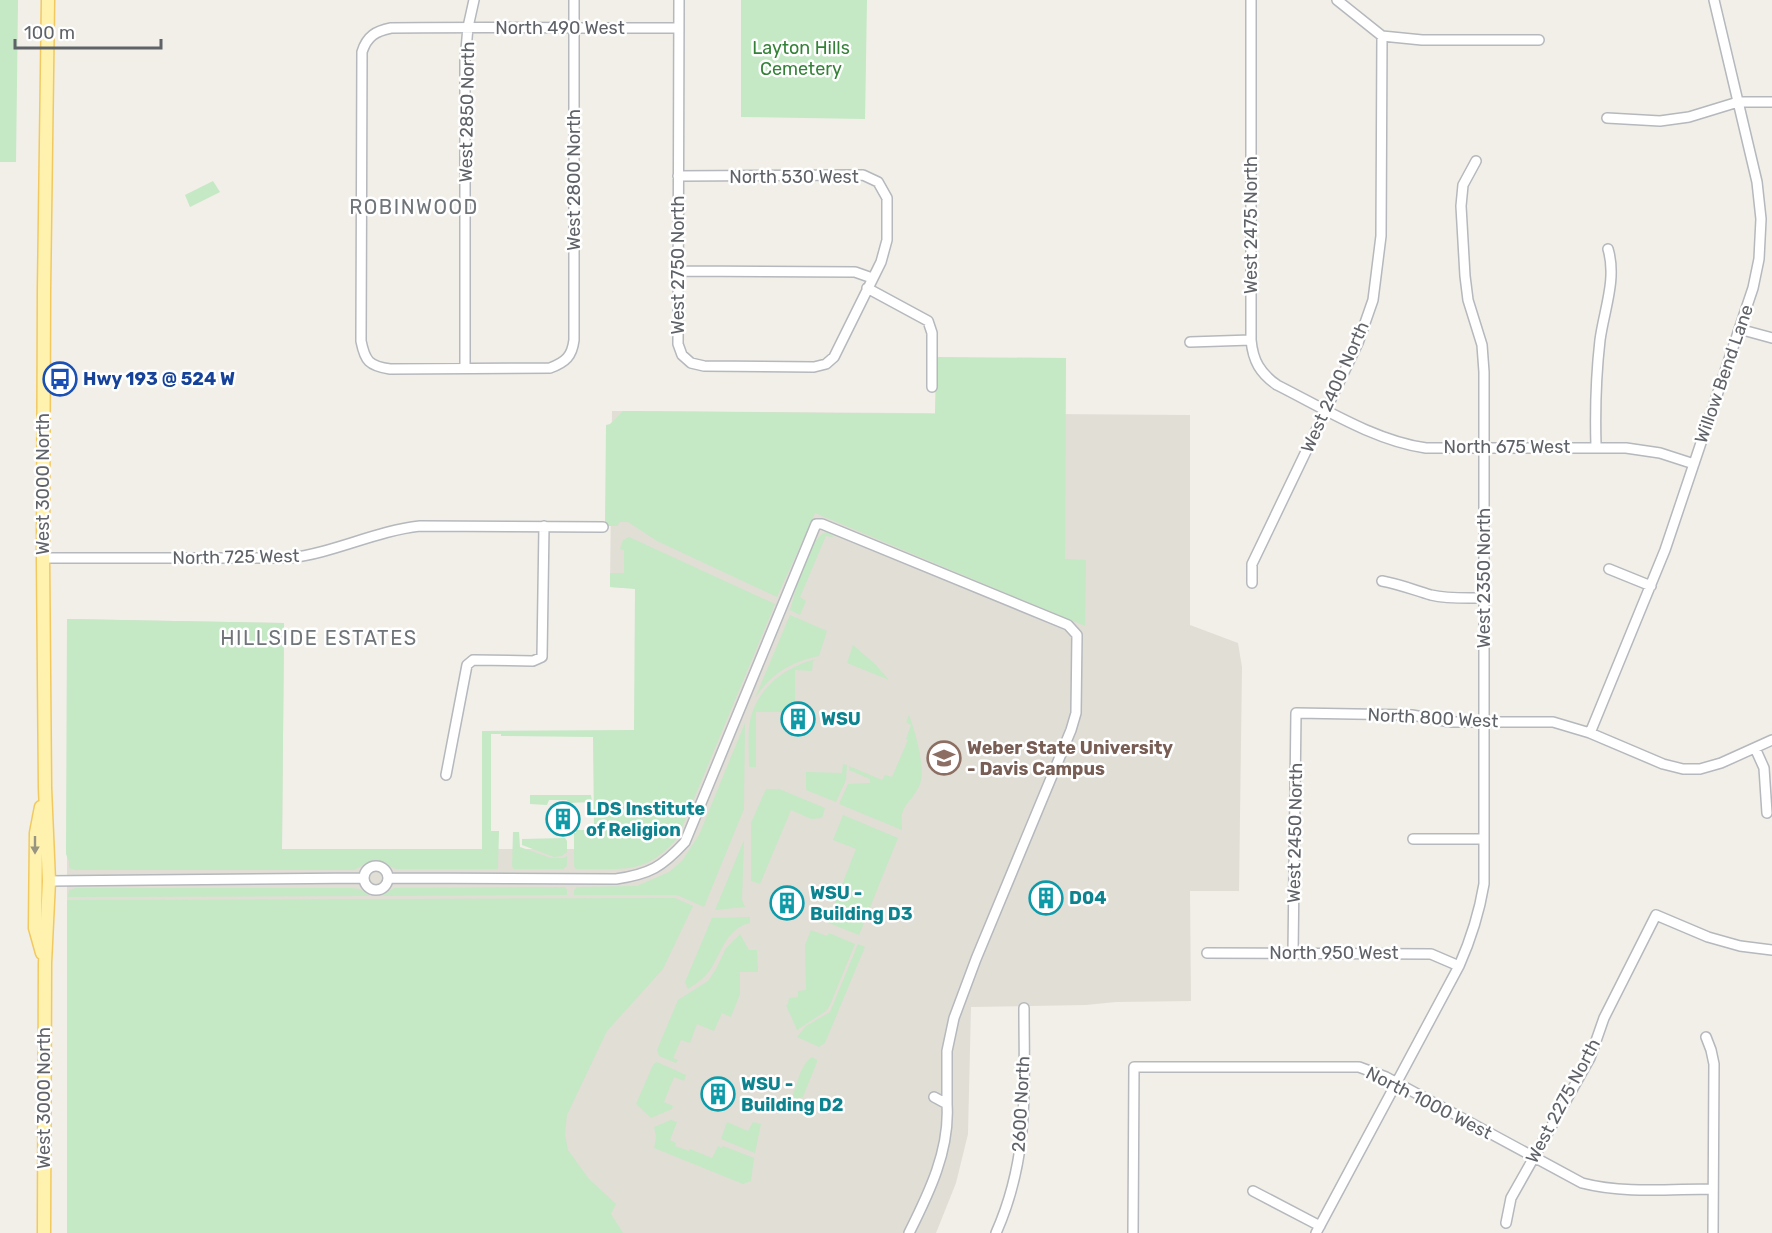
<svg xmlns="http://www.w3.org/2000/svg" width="1772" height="1233" font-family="Rubik,sans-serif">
	<rect width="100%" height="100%" fill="#f1efe8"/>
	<path fill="#e1ded6" d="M612 411 1190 415V625L1238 643 1242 667 1239 891H1190L1191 1001 1116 1002 1086 1005 971 1007 968 1134 956 1183 936 1233H67V619L284 623 282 849H645L649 589 610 587Z"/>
	<path fill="#c5e8c5" d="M0 0H18L16 162H0Z
		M741 0H867L865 119 741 117Z
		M213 181 220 192 190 207 185 195Z
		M936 357 1066 358 1065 559 1086 560 1085 626 815 513 777 597 657 541 628 522H620L617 526H605L606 425 610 424 623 411 935 414Z
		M826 532 834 536 832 537 826 536 800 597 806 601 800 615 790 610C796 590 807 540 826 532Z
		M629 537 775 604 678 837C646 876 622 868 576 869L574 866V833H576V830H589V824H594L593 737 501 736V734H491V831H499L498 869H399C391 869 389 864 381 861 371 857 362 867 354 870H75L69 868V861L66 854 67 619 284 623 282 849H482V731L634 730 635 589 610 587V573H624V550L620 549 623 540Z
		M790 615 827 631 819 656C791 662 772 673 755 698Z
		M853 645 875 664 889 680 847 663Z
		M817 659 813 661 812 671 795 670V712H756V767H749C749 754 748 741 749 728 753 691 783 667 817 659Z
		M909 715C915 731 926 768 920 784 917 793 910 799 905 807 900 814 902 822 902 830L839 804 848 784 870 783V779L849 770V766L882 780 885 775 892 777 908 740 906 739 911 725 906 722Z
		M745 723 744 809 704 907 677 895H574V890L577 887 637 886 669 872 682 861 699 835Z
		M843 764 847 765 846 780 836 802 806 790V772L842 773Z
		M766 789H779L825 808 822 818 811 819 791 810 760 884 751 881V823Z
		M530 795H591L592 802 568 803 567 800H549L547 805 530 804Z
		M843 815 898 838 869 910H832L856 849 833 840Z
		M513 832H519L520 847 551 858H564L567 856V866L563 869H514L512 866Z
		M565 838 567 841V852L562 856 554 857 522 845V839Z
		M744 840 742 900 745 907 715 910Z
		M565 887 567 890V895L380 896 394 888Z
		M76 888H351L360 889 370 896 68 897 69 890Z
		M675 898 693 906 663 969 607 1031 567 1115 565 1134 568 1150 589 1179 616 1204 611 1214 623 1233H67V900Z
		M867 916 859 935 826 922 828 917Z
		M750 917V923C725 929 722 953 710 970 705 978 697 983 688 989L685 982 712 918Z
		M811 930 827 936 829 933 855 944 830 1005 826 1011 797 1030 786 1005 788 1004 789 998 798 997V991L806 990 805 945Z
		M740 934 749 950H757L758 972H740V994L731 1017 722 1013 714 1031 697 1024 690 1043 681 1040 673 1058 678 1060 676 1063 659 1056 657 1050 678 1000 708 981 716 969 726 948Z
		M858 944 865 947 825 1043 819 1047 797 1037 806 1026 830 1012Z
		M812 1057 817 1060V1062L803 1097 791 1101C796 1089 800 1064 812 1057Z
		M657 1062 686 1075 684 1081 674 1077 664 1102 673 1106 672 1109 651 1118 636 1104 653 1065Z
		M671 1120 677 1122 670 1140 676 1143 675 1146 689 1151 690 1149 712 1158 718 1146 721 1148 723 1146 754 1158 751 1181 743 1184 654 1148 656 1137 654 1127Z
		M727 1122 748 1131 753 1122 761 1124 755 1153 721 1139Z"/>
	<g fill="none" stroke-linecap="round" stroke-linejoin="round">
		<g stroke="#b5b8bc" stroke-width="12">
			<path id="minor" d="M574 0V340C572 356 566 362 550 368L390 369C369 366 365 361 361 341L362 52C367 36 376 31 391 28 484 27 577 28 670 28H679
				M1251 0V340C1253 361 1260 373 1277 385 1323 408 1375 441 1426 448H1626L1660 453 1694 464
				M1337 0 1382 36 1422 40H1539
				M1607 118 1660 121 1689 117 1738 102H1772
				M678 176 863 175 878 182 887 198V240L881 262 834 357 826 364 814 367 704 366 691 363 682 355 678 344 679 0
				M678 271 855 272 872 278
				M867 288 928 321 932 333V387
				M1739 329 1772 338
				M1190 342 1251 340
				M465 368V61L468 27 474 0
				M1596 446C1595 411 1596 375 1600 340 1604 310 1617 279 1608 249
				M43 558H289C334 553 375 531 420 526L603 527
				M1609 569 1651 586
				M1382 581C1399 584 1414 590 1431 595 1448 599 1466 598 1483 598
				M1252 583V564L1358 343 1373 300 1381 236 1382 36
				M1590 733 1665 550 1753 288 1759 259 1761 219 1757 182 1714 0
				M1755 748 1764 768 1767 813
				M446 775 467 665 473 660 533 661 542 657 544 526
				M1413 839H1484
				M364 878a12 12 0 1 1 24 0a12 12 0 1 1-24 0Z
				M388 878 616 879C650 874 662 867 685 842L816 524H822L1068 625 1077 635 1076 713 1071 730 976 959 954 1018 947 1051V1104
				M49 881 364 878
				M1207 953 1431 954 1459 966
				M1293 953 1296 713 1412 715 1450 722H1553L1590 733 1663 764 1683 769H1700L1721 763 1772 740
				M1706 1037 1711 1050 1714 1064 1713 1233
				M1253 1191 1320 1226
				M1506 1223 1511 1198 1590 1058 1604 1018 1656 915 1708 937 1740 946 1772 950
				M909 1233C929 1193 950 1150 947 1104L934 1097
				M996 1233C1030 1156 1024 1090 1024 1008
				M1133 1233 1134 1067H1359L1386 1077 1582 1183C1624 1194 1670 1189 1713 1189
				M1316 1233 1459 966C1471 939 1479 914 1484 884V372L1482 345 1468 300 1465 276 1461 206 1463 185 1476 161"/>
		</g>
		<g stroke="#f2c960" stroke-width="15">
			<path id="major" d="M41 807 36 833 35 928 42 953
				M44 1233 45 963 49 881 45 788 43 558 44 290 48 0"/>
		</g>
		<use href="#minor" stroke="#fff" stroke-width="9"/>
		<use href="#major" stroke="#fff2af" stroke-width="12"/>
	</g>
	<defs><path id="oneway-solid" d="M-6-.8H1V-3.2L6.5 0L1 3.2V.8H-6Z" transform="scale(1.5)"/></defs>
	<use fill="#979581" href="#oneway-solid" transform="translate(35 845) rotate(90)"/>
	<defs>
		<g id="bus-ring" transform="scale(1.725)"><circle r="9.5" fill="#fff" stroke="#1a4fb4" stroke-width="1.5"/><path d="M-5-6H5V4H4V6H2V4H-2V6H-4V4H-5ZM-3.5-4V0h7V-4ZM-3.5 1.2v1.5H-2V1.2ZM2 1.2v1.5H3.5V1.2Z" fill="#1a4fb4"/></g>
		<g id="building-ring" transform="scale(1.725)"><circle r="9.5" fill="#fff" stroke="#0f9aa8" stroke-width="1.5"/><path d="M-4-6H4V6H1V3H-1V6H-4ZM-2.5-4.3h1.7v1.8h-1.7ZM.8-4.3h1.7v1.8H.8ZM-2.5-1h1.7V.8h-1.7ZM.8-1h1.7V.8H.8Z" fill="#0f9aa8"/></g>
		<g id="university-ring" transform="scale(1.725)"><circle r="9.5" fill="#fff" stroke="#8d6e63" stroke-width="1.5"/><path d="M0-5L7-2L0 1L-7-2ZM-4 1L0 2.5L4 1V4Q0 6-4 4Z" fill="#8d6e63"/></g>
	</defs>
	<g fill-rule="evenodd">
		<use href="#bus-ring" x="60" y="379"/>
		<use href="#building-ring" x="798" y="719"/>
		<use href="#university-ring" x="944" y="758"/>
		<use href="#building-ring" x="563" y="819"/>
		<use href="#building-ring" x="1046" y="898"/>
		<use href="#building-ring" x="787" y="903"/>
		<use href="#building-ring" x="718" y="1094"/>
	</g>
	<g text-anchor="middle" stroke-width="5" stroke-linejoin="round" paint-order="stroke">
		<g font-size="18" fill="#5f6368" stroke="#fff">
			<text x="560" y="34">North 490 West</text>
			<text transform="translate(467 112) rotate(-89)" y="6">West 2850 North</text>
			<text x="794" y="183">North 530 West</text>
			<text transform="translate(574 180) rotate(-90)" y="6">West 2800 North</text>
			<text transform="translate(1251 225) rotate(-90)" y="6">West 2475 North</text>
			<text transform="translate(678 265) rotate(-90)" y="6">West 2750 North</text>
			<text transform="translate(1724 374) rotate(-71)" y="6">Willow Bend Lane</text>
			<text transform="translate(1335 387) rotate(-66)" y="6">West 2400 North</text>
			<text x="1507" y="453">North 675 West</text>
			<text transform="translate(43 484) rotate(-90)" y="6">West 3000 North</text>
			<text transform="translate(236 557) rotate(-1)" y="6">North 725 West</text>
			<text transform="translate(1484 578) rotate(-90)" y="6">West 2350 North</text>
			<text transform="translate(1433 718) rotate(3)" y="6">North 800 West</text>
			<text transform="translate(1295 833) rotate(-89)" y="6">West 2450 North</text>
			<text x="1334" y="959">North 950 West</text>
			<text transform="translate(44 1098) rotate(-90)" y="6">West 3000 North</text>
			<text transform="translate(1563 1101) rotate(-62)" y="6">West 2275 North</text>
			<text transform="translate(1429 1103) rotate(27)" y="6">North 1000 West</text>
			<text transform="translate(1021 1104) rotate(-87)" y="6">2600 North</text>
		</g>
		<g font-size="18" fill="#348238" stroke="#fff">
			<text x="801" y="54">Layton Hills<tspan x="801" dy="21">Cemetery</tspan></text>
		</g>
		<g font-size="18" font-weight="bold" fill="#164399" stroke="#fff" text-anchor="start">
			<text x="83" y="385">Hwy 193 @ 524 W</text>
		</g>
		<g font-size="18" font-weight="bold" fill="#0d838f" stroke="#fff" text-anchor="start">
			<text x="821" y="725">WSU</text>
			<text x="586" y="815">LDS Institute<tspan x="586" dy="21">of Religion</tspan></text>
			<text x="810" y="899">WSU -<tspan x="810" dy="21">Building D3</tspan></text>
			<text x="1069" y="904">D04</text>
			<text x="741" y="1090">WSU -<tspan x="741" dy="21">Building D2</tspan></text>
		</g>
		<g font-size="18" font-weight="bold" fill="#785e54" stroke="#fff" text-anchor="start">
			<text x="967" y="754">Weber State University<tspan x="967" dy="21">- Davis Campus</tspan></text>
		</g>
		<g font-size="20" letter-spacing="1.5" fill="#70757a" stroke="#fff">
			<text x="414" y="214">ROBINWOOD</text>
			<text x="319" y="645">HILLSIDE ESTATES</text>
		</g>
	</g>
	<path d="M15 39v9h146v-9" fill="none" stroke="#5f6368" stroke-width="3"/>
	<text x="24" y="39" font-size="18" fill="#5f6368" stroke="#ffffff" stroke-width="4.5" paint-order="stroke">100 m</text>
</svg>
